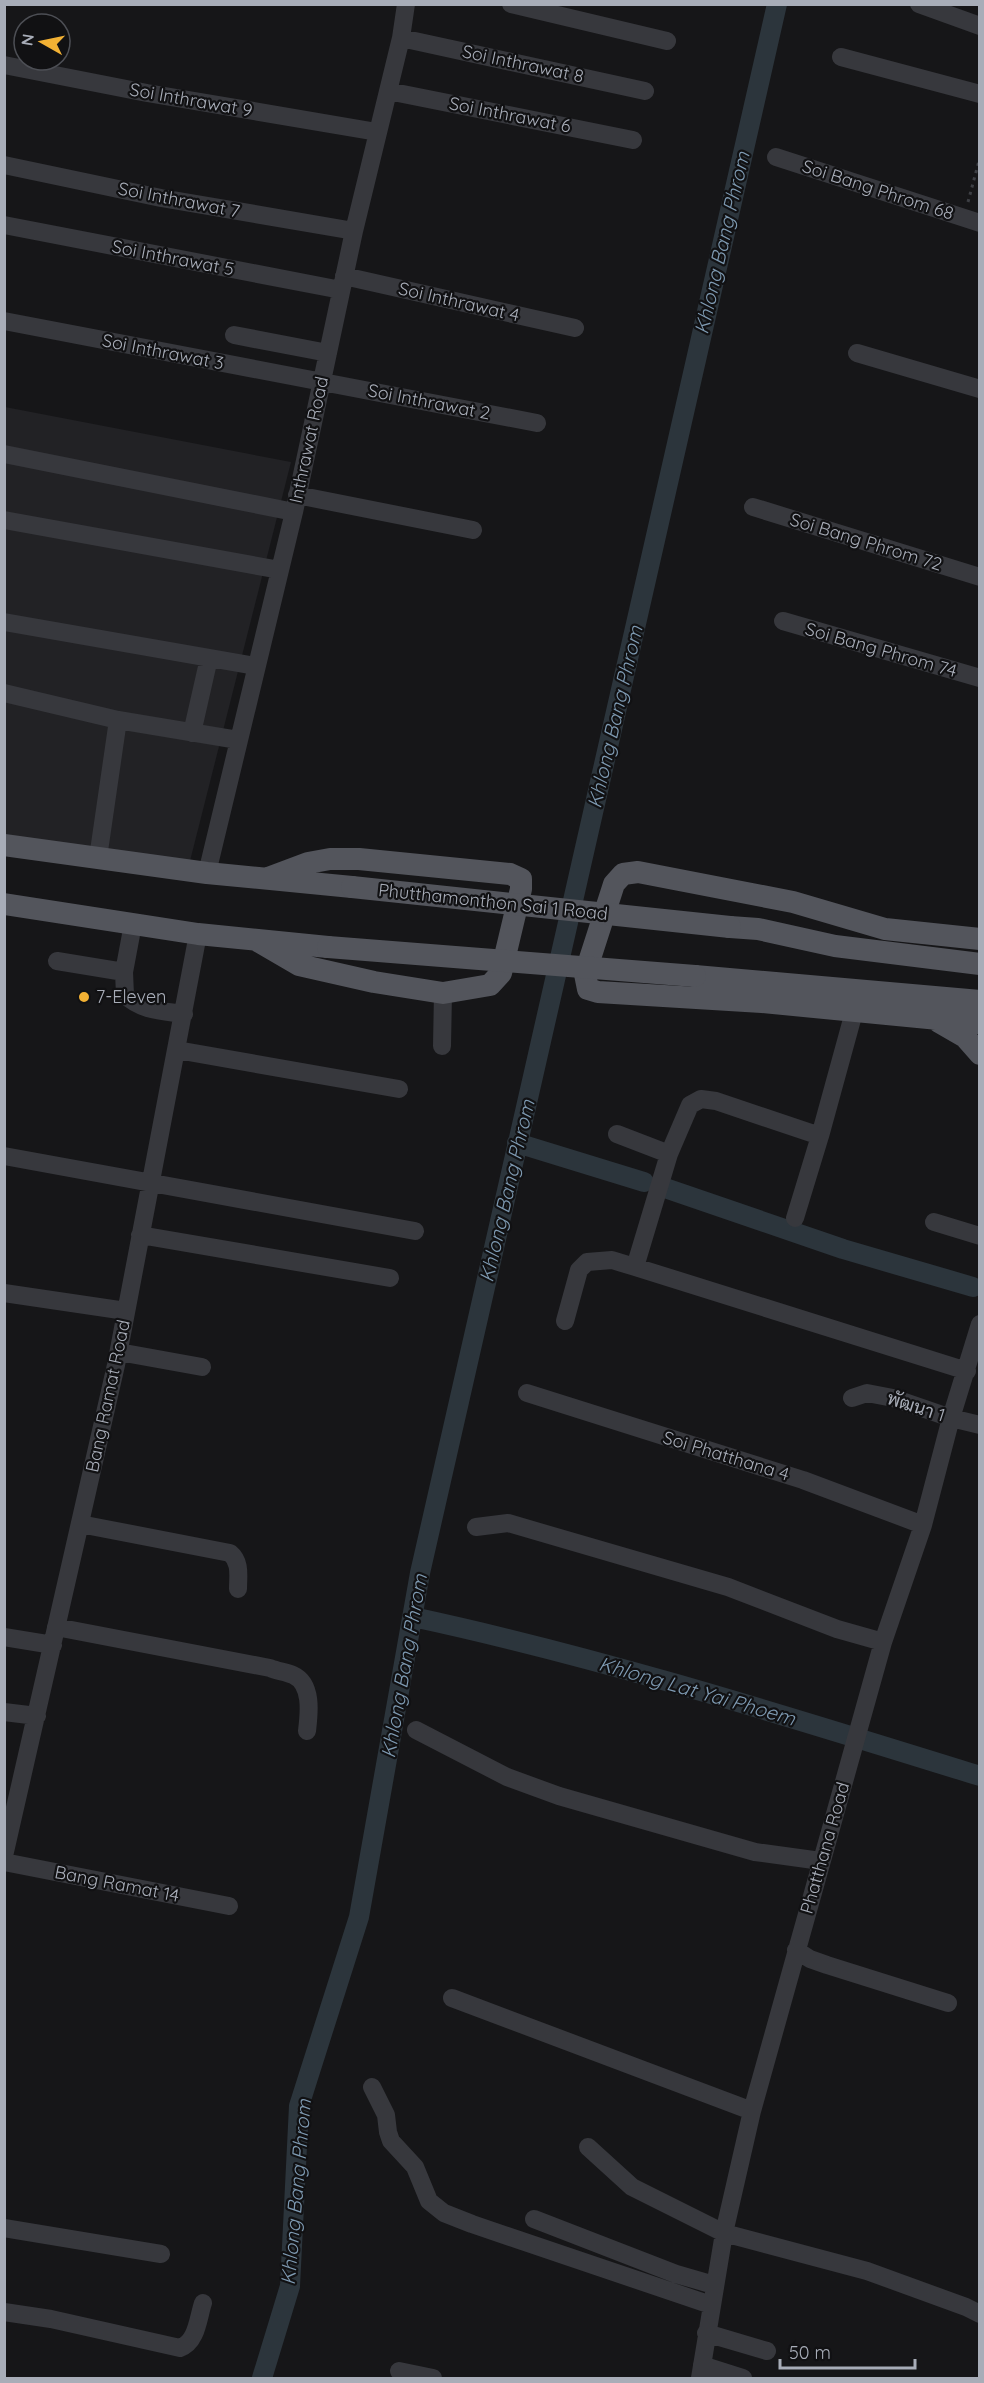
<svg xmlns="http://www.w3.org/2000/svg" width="984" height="2383" font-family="Quicksand,Sarabun,sans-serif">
	<rect width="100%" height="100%" fill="#161618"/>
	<path fill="#222225" d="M5 407 291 462 190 861 5 836Z"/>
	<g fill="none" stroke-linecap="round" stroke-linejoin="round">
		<path stroke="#2c353c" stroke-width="20" d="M517 1143 644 1182
			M668 1189 843 1249 973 1287
			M413 1617C604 1658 792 1718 980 1776
			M262 2378 290 2286 299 2106 359 1917 420 1573 777 4"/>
		<path stroke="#3d3f44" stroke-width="3" stroke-dasharray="3 4.5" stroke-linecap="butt" d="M968 202 980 157"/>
		<path stroke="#37383d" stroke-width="18" d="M511 4 667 41
			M919 4 980 26
			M401 38 645 91
			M841 57 980 94
			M4 65 147 93 377 132
			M388 91 633 140
			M776 157 980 223
			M4 165 161 198 354 231
			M4 225 341 290
			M344 276 575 328
			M4 321 537 423
			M234 335 328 353
			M857 353 980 389
			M4 454 294 512
			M297 495 473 530
			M753 507 980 577
			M4 520 280 570
			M783 621 980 678
			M4 622 255 666
			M4 693 118 720 238 740
			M192 733 209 658
			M98 858 118 720
			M207 873 294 512 354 231 401 38 406 4
			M133 924 124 972 125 995C141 1011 163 1011 184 1014
			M57 961 124 972
			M442 1046 443 993
			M177 1050 399 1089
			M617 1134 669 1154
			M820 1136 716 1101 701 1099 690 1105 669 1154 635 1267 967 1371
			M4 1156 415 1231
			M795 1218 820 1136 854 1012
			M934 1222 980 1236
			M140 1235 390 1278
			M4 1293 126 1311
			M565 1321 579 1270 587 1262 612 1260 635 1267
			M119 1352 202 1367
			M527 1393 803 1480 923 1525
			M852 1398 867 1393 893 1398 951 1418 980 1425
			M80 1524 230 1553C241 1562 238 1576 238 1589
			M476 1527 508 1523 728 1587 837 1629 883 1642
			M56 1627 270 1668C277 1671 286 1672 293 1675 313 1684 309 1714 307 1731
			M4 1637 53 1645
			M4 1712 37 1716
			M416 1730 507 1777 559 1796 755 1852 821 1861
			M4 1856 116 1365 198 934
			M4 1862 229 1906
			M796 1950 810 1959 827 1965 948 2003
			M452 1998 752 2111
			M372 2087 386 2115 388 2132 391 2141 415 2167 429 2201 444 2213 472 2224 711 2305
			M588 2147 632 2187 724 2233 867 2271 966 2307 980 2314
			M534 2219 676 2274 714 2285
			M4 2228 161 2254
			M4 2312 51 2319 180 2348C197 2342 198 2318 203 2303
			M706 2333 767 2351
			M702 2365 743 2378
			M399 2371 433 2378
			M700 2378 724 2233 752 2111 883 1642 923 1525 951 1418 980 1324"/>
		<path stroke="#53555c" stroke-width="22" d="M4 845 207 873 352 887
			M4 904 198 934 328 947
			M730 927 758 929 835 946 980 964
			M980 939 885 929 793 902 638 872 623 874 614 884 585 974 588 989 598 992 762 1002 980 1023
			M256 940 299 965 374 982 443 993 490 985 501 973 521 889V879L510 874 359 859H330L308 863 268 878
			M695 976 980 1001
			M939 1022 965 1037 980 1054"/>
		<path stroke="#53555c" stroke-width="22" d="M352 887 730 927
			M328 947 695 976"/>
	</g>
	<circle fill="#f2b134" stroke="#111113" stroke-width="2" cx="84" cy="997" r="6"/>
	<g text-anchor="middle" stroke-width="4.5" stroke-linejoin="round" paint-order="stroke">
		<g font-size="18" fill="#a8adb8" stroke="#111113">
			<text transform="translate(523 64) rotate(12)" y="6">Soi Inthrawat 8</text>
			<text transform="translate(191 100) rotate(10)" y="6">Soi Inthrawat 9</text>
			<text transform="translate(510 115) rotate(11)" y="6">Soi Inthrawat 6</text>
			<text transform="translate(878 190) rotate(18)" y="6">Soi Bang Phrom 68</text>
			<text transform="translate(179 200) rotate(11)" y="6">Soi Inthrawat 7</text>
			<text transform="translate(173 258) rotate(11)" y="6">Soi Inthrawat 5</text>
			<text transform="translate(459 302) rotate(13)" y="6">Soi Inthrawat 4</text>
			<text transform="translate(163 352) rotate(11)" y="6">Soi Inthrawat 3</text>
			<text transform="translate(429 402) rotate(11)" y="6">Soi Inthrawat 2</text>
			<text transform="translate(309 440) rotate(-78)" y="6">Inthrawat Road</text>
			<text transform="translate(866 542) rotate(17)" y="6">Soi Bang Phrom 72</text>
			<text transform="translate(881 650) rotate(16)" y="6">Soi Bang Phrom 74</text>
			<text transform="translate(493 902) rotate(6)" y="6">Phutthamonthon Sai 1 Road</text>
			<text transform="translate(108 1396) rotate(-78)" y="6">Bang Ramat Road</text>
			<text transform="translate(916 1407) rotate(18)" y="6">พัฒนา 1</text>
			<text transform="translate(726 1456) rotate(17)" y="6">Soi Phatthana 4</text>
			<text transform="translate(825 1848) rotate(-74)" y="6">Phatthana Road</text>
			<text transform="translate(117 1884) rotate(11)" y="6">Bang Ramat 14</text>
		</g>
		<g font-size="18" fill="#a8adb8" stroke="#111113" text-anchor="start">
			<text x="96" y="1003">7-Eleven</text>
		</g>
		<g font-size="20" font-style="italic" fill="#7f9bb3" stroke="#111113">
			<text transform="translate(722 243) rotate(-77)" y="7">Khlong Bang Phrom</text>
			<text transform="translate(615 717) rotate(-77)" y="7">Khlong Bang Phrom</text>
			<text transform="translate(507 1191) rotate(-77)" y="7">Khlong Bang Phrom</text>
			<text transform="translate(404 1666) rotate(-80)" y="7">Khlong Bang Phrom</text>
			<text transform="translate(697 1691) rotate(16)" y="7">Khlong Lat Yai Phoem</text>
			<text transform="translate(296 2192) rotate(-85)" y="7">Khlong Bang Phrom</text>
		</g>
	</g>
	<rect width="984" height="2383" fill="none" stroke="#a8adb8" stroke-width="12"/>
	<g transform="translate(42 42) rotate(279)"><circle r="28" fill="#111113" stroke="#4d4f55" stroke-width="1.5"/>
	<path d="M0-4.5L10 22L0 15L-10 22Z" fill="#f2b134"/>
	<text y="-9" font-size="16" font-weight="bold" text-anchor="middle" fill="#a8adb8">N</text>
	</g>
	<path d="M780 2359v9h135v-9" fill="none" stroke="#a8adb8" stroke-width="3"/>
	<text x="789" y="2359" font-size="18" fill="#a8adb8" stroke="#111113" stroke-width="4.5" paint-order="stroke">50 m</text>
</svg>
